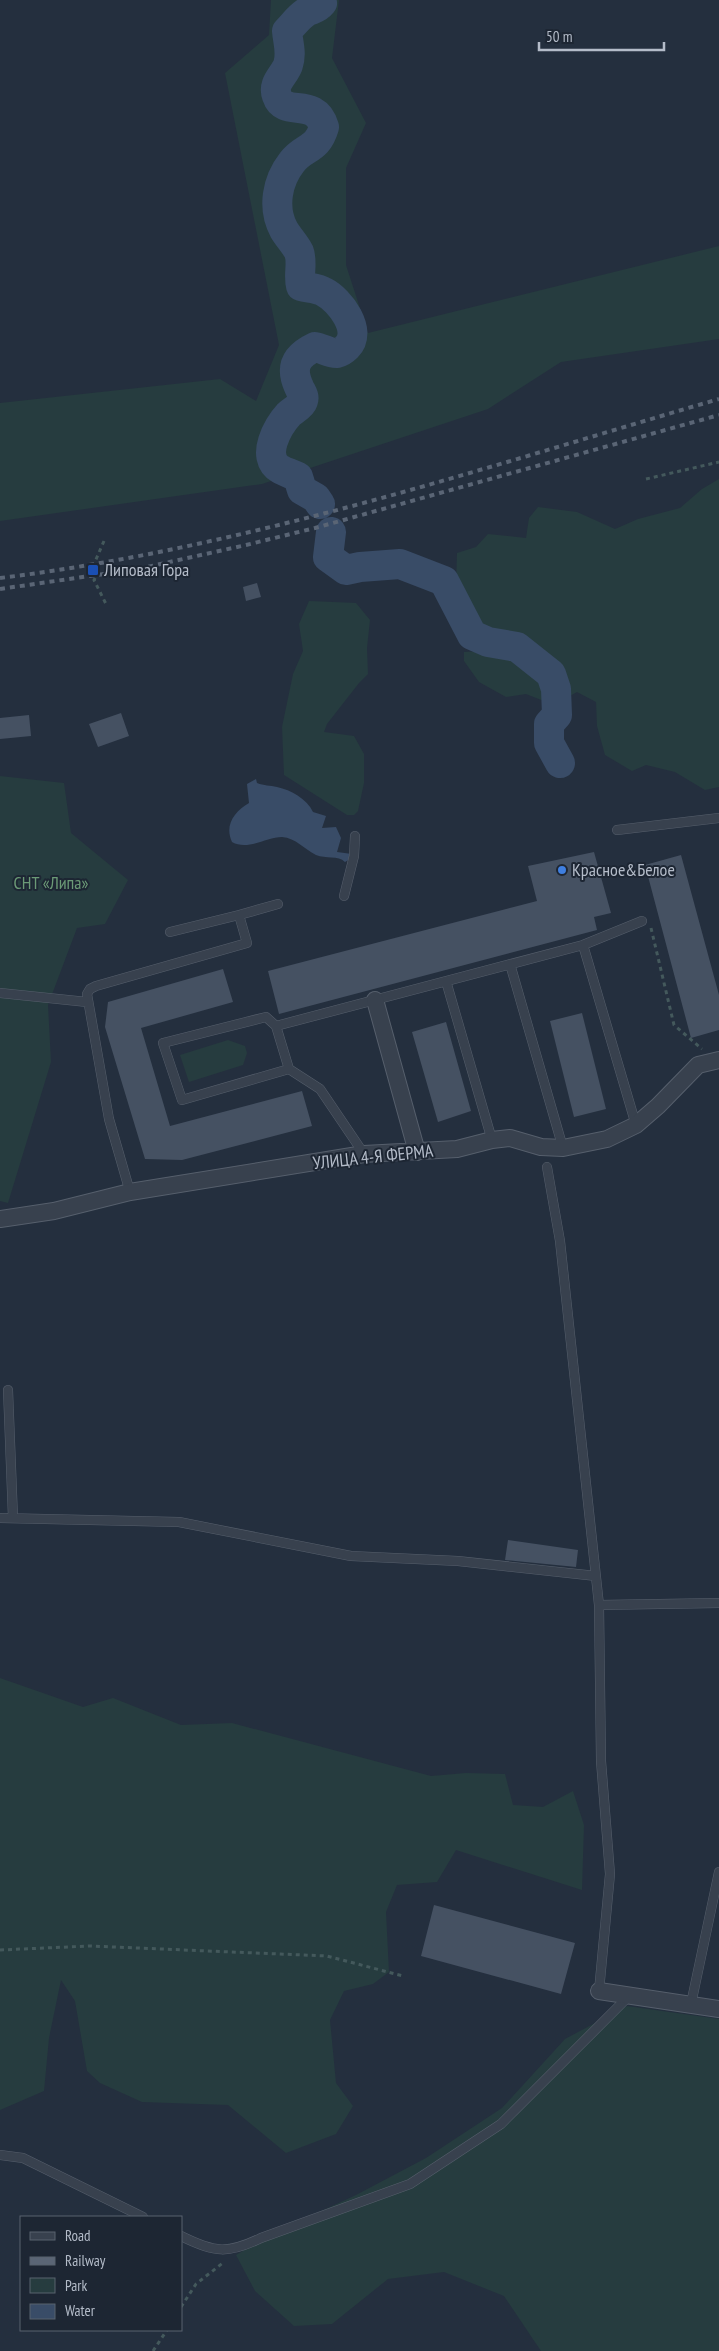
<svg xmlns="http://www.w3.org/2000/svg" width="719" height="2351" font-family="'PT Sans Narrow',sans-serif">
	<rect width="100%" height="100%" fill="#242f3e"/>
	<path fill="#263c3f" d="M271 0H339L332 58 366 123 346 168V265L368 333 719 246V339L561 362 488 409 262 484 0 521V403L220 379 256 401 279 345 225 73 269 35Z
		M719 479V787L705 790 675 772 646 765 632 771 605 755 597 726 596 702 577 692 554 705 526 694 506 697 479 682 464 661V652L505 650 498 639 482 632 469 614 465 598 456 586 457 553 476 547 488 534 526 538 529 518 538 507 577 512 615 529 638 519 680 508 702 489Z
		M309 601 356 603 370 620 367 648 368 674 359 683 327 724 324 732 354 736 364 754V783L358 811 354 815H347L284 775 282 727 293 674 303 651 299 624Z
		M0 776 64 783 71 833 128 880 105 924 77 928 48 1005 51 1062 8 1203 0 1201Z
		M228 1040 245 1046 247 1053 243 1065 189 1082 180 1055Z
		M0 1678 83 1707 113 1698 181 1725 232 1723 431 1776 466 1773 505 1774 513 1805 543 1807 573 1791 584 1825 582 1890 456 1850 437 1882 397 1885 386 1912 389 1972 373 1984 344 1991 330 2020 336 2083 353 2106 336 2134 286 2153 228 2105 142 2102 100 2083 87 2071 75 2001 61 1980 49 2038 44 2091 0 2110Z
		M627 2006 719 2019V2351H541L504 2296 444 2272 388 2279 332 2324 294 2326 255 2291 236 2255 272 2234 356 2195 426 2158 502 2108 565 2039Z"/>
	<path fill="#394c67" d="M256 779 257 783C264 786 270 785 277 787 291 790 307 799 313 812L326 816 322 828 336 827 341 838 337 852 352 854 350 859 345 862C338 855 326 859 316 855 304 849 296 838 282 837 266 837 248 851 232 842 224 825 235 811 249 803L247 784Z"/>
	<g fill="none" stroke-linecap="round" stroke-linejoin="round">
		<path stroke="#394c67" stroke-width="30" d="M320 504 316 498 302 490 298 477C292 474 285 472 280 469 260 457 278 426 289 414 293 410 301 407 303 401 305 396 301 392 299 387 290 367 296 356 315 347 322 348 331 354 337 353 342 352 344 350 347 347 363 331 340 300 324 292 318 288 308 288 301 286 298 275 303 263 299 252 295 244 288 237 284 230 272 208 277 181 292 162 304 146 317 151 324 127 315 96 284 118 277 96 272 83 284 76 288 65 292 53 288 43 287 31 294 24 300 15 308 11 315 8 317 9 322 3L321 0
			M331 532 328 557 346 570 360 567 400 564 444 581 472 635 488 642 517 647 551 674 556 689 557 715 549 724V743L560 763"/>
	</g>
	<path fill="#455162" d="M257 583 261 597 246 601 243 587Z
		M121 713 129 736 98 747 89 724Z
		M29 715 31 736 0 739V718Z
		M594 852 611 913 594 917 597 930 279 1014 268 971 537 901 528 866Z
		M681 855 719 995V1030L691 1038 645 865Z
		M223 969 233 1002 141 1028 170 1126 302 1091 312 1126 182 1160 145 1159 105 1027 108 1002Z
		M582 1013 606 1109 574 1117 550 1021Z
		M446 1022 471 1111 438 1122 412 1032Z
		M508 1540 578 1550 576 1567 505 1560Z
		M434 1905 575 1943 561 1994 421 1956Z"/>
	<g fill="none" stroke-linecap="round" stroke-linejoin="round">
		<g stroke="#565f6c" stroke-width="10">
			<path id="service" d="M617 830 719 818
				M344 896 354 856 355 836
				M239 915 278 904
				M583 945 636 1125
				M510 964 563 1148
				M446 981 492 1140
				M0 993 87 1002
				M276 1026 583 945 642 921
				M289 1069 182 1100 163 1043 266 1017 276 1026 289 1069 320 1089 364 1154
				M547 1167 560 1241 599 1605 601 1761 610 1874 599 1991
				M130 1192 109 1119 87 994 90 989 96 986 247 943 239 915 170 932
				M8 1390 13 1518
				M0 1518 179 1522 351 1556 458 1561 596 1576
				M599 1605 719 1603
				M691 2004 719 1872
				M0 2155 23 2158 143 2217
				M181 2236C215 2253 228 2254 261 2238L410 2184 501 2124 630 1995"/>
		</g>
		<g stroke="#565f6c" stroke-width="18">
			<path id="minor" d="M375 1000 417 1152
				M0 1219 54 1211 130 1192 364 1154 457 1149 492 1140 510 1138 541 1147 563 1148 607 1139 636 1125 658 1106 698 1065 719 1060
				M599 1991 719 2009"/>
		</g>
		<path stroke="#44595c" stroke-width="3" stroke-dasharray="4 4" stroke-linecap="butt" d="M646 479 719 462
			M104 541 94 564 97 575 94 580 107 606
			M651 928 674 1025 702 1049
			M0 1950 90 1946 327 1956 403 1976
			M181 2307 196 2284 224 2262
			M153 2351 167 2330"/>
		<use href="#service" stroke="#38414e" stroke-width="9"/>
		<use href="#minor" stroke="#38414e" stroke-width="16"/>
		<path stroke="#5a6575" stroke-width="4" stroke-dasharray="5 5" stroke-linecap="butt" d="M0 578C246 548 482 468 719 399
			M0 589 138 569 246 545 315 528 719 415"/>
	</g>
	<rect fill="#1a4fb4" stroke="#1d2633" stroke-width="2" x="87" y="564" width="12" height="12" rx="2.5"/>
	<circle fill="#3f7fe0" stroke="#1d2633" stroke-width="2" cx="562" cy="870" r="5"/>
	<g text-anchor="middle" stroke-width="4" stroke-linejoin="round" paint-order="stroke">
		<g font-size="18" fill="#b4bcc9" stroke="#1d2633" text-anchor="start">
			<text x="104" y="576">Липовая Гора</text>
			<text x="572" y="876">Красное&amp;Белое</text>
		</g>
		<g font-size="18" fill="#6b9a76" stroke="#1d2633">
			<text x="51" y="889">СНТ «Липа»</text>
		</g>
		<g font-size="18" fill="#b4bcc9" stroke="#1d2633">
			<text transform="translate(373 1157) rotate(-6)" y="6">УЛИЦА 4-Я ФЕРМА</text>
		</g>
	</g>
	<rect x="20" y="2216" width="162" height="115" fill="#1d2633" stroke="#59626f"/>
	<rect x="30" y="2232" width="25" height="8" fill="#38414e" stroke="#59626f"/>
	<text x="65" y="2241" font-size="15" fill="#b4bcc9">Road</text>
	<rect x="30" y="2257" width="25" height="8" fill="#5a6575" stroke="#59626f"/>
	<text x="65" y="2266" font-size="15" fill="#b4bcc9">Railway</text>
	<rect x="30" y="2278" width="25" height="15" fill="#263c3f" stroke="#59626f"/>
	<text x="65" y="2291" font-size="15" fill="#b4bcc9">Park</text>
	<rect x="30" y="2304" width="25" height="15" fill="#394c67" stroke="#59626f"/>
	<text x="65" y="2316" font-size="15" fill="#b4bcc9">Water</text>
	<path d="M539 42v8h125v-8" fill="none" stroke="#b4bcc9" stroke-width="2.5"/>
	<text x="546" y="42" font-size="15" fill="#b4bcc9" stroke="#1d2633" stroke-width="4" paint-order="stroke">50 m</text>
</svg>
